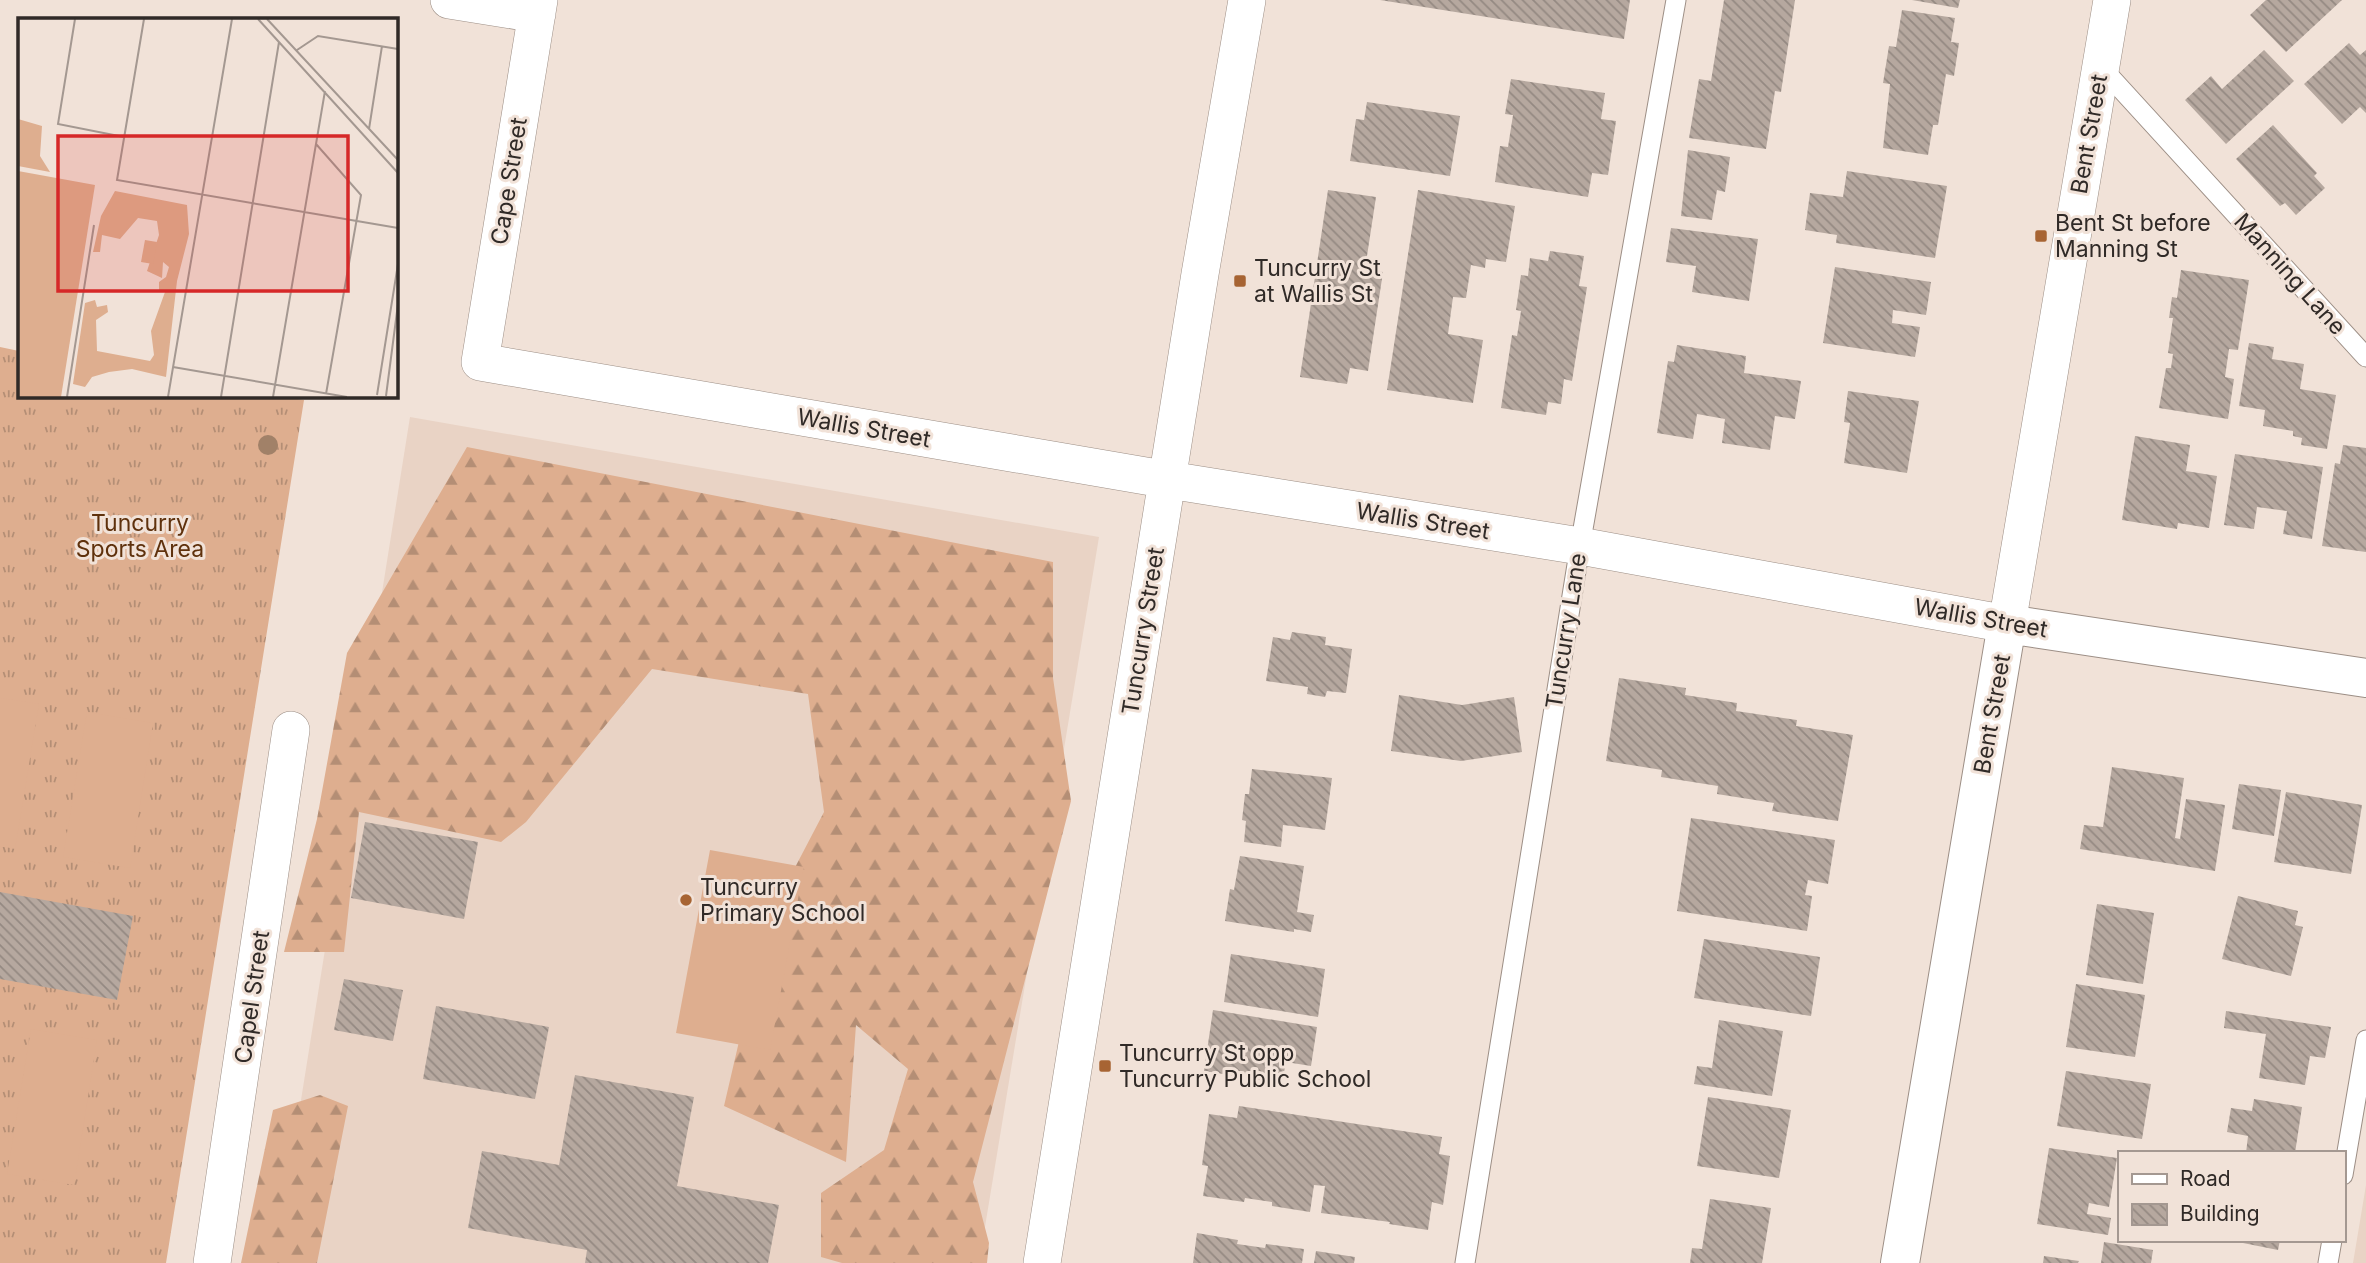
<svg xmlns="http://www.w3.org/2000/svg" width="2366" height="1263" font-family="Inter,sans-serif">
	<defs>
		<pattern id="grass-tufts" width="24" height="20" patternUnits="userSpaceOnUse" patternTransform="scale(1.75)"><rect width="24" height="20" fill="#deae8f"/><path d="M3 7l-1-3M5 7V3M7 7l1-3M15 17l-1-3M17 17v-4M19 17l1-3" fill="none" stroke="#b48e75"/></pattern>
		<pattern id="forest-firs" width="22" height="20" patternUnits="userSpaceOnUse" patternTransform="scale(1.75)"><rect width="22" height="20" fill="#deae8f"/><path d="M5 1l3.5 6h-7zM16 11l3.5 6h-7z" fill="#b48e75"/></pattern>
		<pattern id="building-back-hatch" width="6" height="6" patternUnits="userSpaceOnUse" patternTransform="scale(1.75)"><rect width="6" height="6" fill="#b6a89f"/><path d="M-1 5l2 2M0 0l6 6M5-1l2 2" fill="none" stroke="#948982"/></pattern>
	</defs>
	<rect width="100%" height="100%" fill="#f1e2d8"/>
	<path fill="#e9d3c5" d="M410 417 1099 537 979 1263H275Z
		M2366 1185V1263H2353Z"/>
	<path fill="url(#grass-tufts)" d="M0 347 19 351V396H278L304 400 166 1263H0Z"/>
	<path fill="url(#forest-firs)" d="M467 447 1053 562V678L1071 801 973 1182 989 1243 987 1263H842L821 1257V1193L884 1150 908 1069 856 1025 846 1162 724 1106 767 921 824 812 808 694 652 669 526 822 501 842 359 812 344 952H284L317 819 347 653Z
		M320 1095 348 1106 317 1263H241L273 1110Z"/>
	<path fill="#deae8f" d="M0 698 39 704 15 849 0 846Z
		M87 712 153 723 130 868 63 857Z
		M710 850 804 867 770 1050 676 1033Z
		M31 1029 97 1040 74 1185 7 1174Z"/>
	<path fill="url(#building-back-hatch)" d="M1380 0H1630L1624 39Z
		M1724 0H1795L1781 92 1775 91 1766 149 1689 138 1699 79 1711 81Z
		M1912 0H1960L1958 8Z
		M2266 0H2342L2286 52 2250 15Z
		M1902 10 1955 18 1951 42 1959 43 1954 76 1946 74 1938 125H1933L1928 155 1883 148 1890 84 1883 83 1889 46 1896 47Z
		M2349 43 2360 55 2366 50V113L2360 107 2342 124 2304 84Z
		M2264 50 2294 81 2226 144 2185 100 2211 76 2222 89Z
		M1511 79 1605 93 1601 119 1616 121 1608 175 1592 173 1588 197 1495 182 1500 146 1508 147 1513 115 1505 114Z
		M1367 102 1460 116 1450 176 1350 161 1356 119 1364 120Z
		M2273 125 2317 173 2314 176 2325 188 2296 215 2285 203 2280 206 2236 159Z
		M1688 150 1730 157 1725 192 1717 190 1712 220 1681 216Z
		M1847 171 1947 186 1935 258 1836 243 1837 235 1805 230 1810 193 1843 197Z
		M1328 190 1376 197 1365 269 1383 272 1368 371 1350 368 1347 384 1300 377Z
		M1418 190 1515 206 1506 262 1486 259 1485 268 1471 265 1466 298 1453 297 1448 334 1483 340 1473 403 1387 390Z
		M1671 228 1758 239 1749 301 1692 292 1696 266 1666 262Z
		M1550 251 1584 256 1579 286 1587 287 1572 381 1564 379 1561 404 1548 402 1546 415 1501 408 1512 335 1517 336 1521 311 1516 310 1521 275 1528 276 1530 258 1548 261Z
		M1835 267 1931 282 1926 315 1893 310 1892 323 1920 327 1915 357 1823 343Z
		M2181 270 2249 280 2238 350 2229 349 2225 377 2234 379 2228 419 2159 408 2166 368H2171L2173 354 2168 353 2173 318H2169L2172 297 2177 298Z
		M2249 343 2274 347 2272 359 2304 364 2300 389 2336 395 2327 449 2301 445 2302 438 2293 436V431L2263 426 2265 410 2239 406Z
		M1677 345 1746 356 1744 373 1801 381 1795 419 1775 416 1770 450 1722 443 1725 419 1697 414 1693 439 1657 433 1668 361 1674 362Z
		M1848 391 1919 401 1907 473 1844 463 1850 423 1844 422Z
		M2135 436 2190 445 2186 471 2217 476 2209 528 2178 523 2177 529 2122 520Z
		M2343 445 2366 448V552L2322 546 2335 463 2340 464Z
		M2235 454 2323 467 2312 539 2283 534 2287 511 2257 507 2254 529 2224 525Z
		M1292 632 1326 637 1325 645 1352 649 1346 693 1327 691 1325 697 1307 694 1308 687 1266 681 1273 637 1290 640Z
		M1619 678 1686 688 1685 695 1737 703 1736 711 1797 720 1796 726 1853 735 1838 821 1772 811 1774 803 1717 794 1718 786 1661 777 1662 770 1606 761Z
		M1399 695 1462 705 1514 697 1522 752 1461 761 1391 751Z
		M2112 767 2184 778 2175 838 2180 839 2186 799 2225 805 2215 871 2080 849 2084 825 2103 827Z
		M1252 769 1332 778 1325 830 1283 825 1281 847 1244 842 1246 821 1242 820 1245 794H1249Z
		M2239 784 2281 790 2274 836 2232 829Z
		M2286 792 2362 805 2351 874 2274 862Z
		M1691 818 1835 840 1828 884 1808 880 1805 895 1812 896 1807 931 1677 911Z
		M365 822 478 842 464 919 351 898Z
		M1240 856 1304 866 1297 912 1314 915 1311 932 1294 929V932L1225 921 1230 889 1234 890Z
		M0 892 133 916 117 1000 0 979Z
		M2238 896 2298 911 2295 925 2303 927 2291 976 2222 959Z
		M2097 904 2154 913 2143 984 2086 975Z
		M1704 939 1820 957 1811 1016 1694 998Z
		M1231 954 1325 969 1318 1017 1224 1002Z
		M344 979 403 990 393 1041 334 1030Z
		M2076 984 2145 995 2135 1057 2066 1047Z
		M436 1006 549 1027 535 1099 423 1079Z
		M1213 1010 1317 1027 1311 1066 1286 1062 1282 1083 1204 1071Z
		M2226 1011 2331 1027 2325 1058 2310 1056 2305 1085 2259 1078 2266 1034 2224 1028Z
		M1719 1020 1783 1031 1772 1096 1694 1084 1697 1066 1712 1068Z
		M2066 1071 2151 1084 2142 1139 2057 1126Z
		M575 1075 694 1097 677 1186 779 1205 768 1263H585L587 1250 468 1228 482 1151 559 1165Z
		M1708 1097 1791 1110 1779 1178 1697 1166Z
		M2254 1099 2302 1107 2295 1153H2246L2248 1136 2227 1132 2231 1108 2252 1111Z
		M1239 1106 1442 1137 1439 1154 1450 1156 1443 1205 1432 1202 1428 1230 1389 1224 1390 1222 1321 1213 1325 1186 1314 1185 1310 1212 1272 1206V1202L1245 1198 1244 1202 1203 1196 1208 1166 1202 1165 1209 1114 1237 1118Z
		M2049 1148 2117 1158 2109 1207 2089 1203 2087 1214 2111 1218 2108 1235 2037 1224Z
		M1710 1199 1771 1208 1762 1263H1690L1692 1248 1702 1249Z
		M1197 1233 1238 1240 1237 1244 1265 1248 1266 1244 1304 1249 1302 1263H1193Z
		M2228 1240H2280L2278 1250Z
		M2104 1242 2153 1250 2151 1263H2101Z
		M1316 1251 1355 1257 1354 1263H1314Z
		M2044 1256 2079 1261 2078 1263H2043Z"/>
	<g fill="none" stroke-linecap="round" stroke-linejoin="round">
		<g stroke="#9c8e85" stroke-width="21">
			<path id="lane" d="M2101 67 2366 357
				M2343 1175 2366 1040
				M1465 1263 1580 546 1676 0
				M2328 1263 2332 1240"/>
		</g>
		<g stroke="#9c8e85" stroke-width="38">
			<path id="street" d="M449 0 537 14
				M539 0 480 362 1169 480 1580 546 2007 624 2112 0
				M212 1263 291 730
				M1042 1263 1200 274 1247 0"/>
		</g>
		<g stroke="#9c8e85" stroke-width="40">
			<path id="secondary" d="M1900 1263 2007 624 2366 678"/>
		</g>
		<use href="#lane" stroke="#fff" stroke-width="19"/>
		<use href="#street" stroke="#fff" stroke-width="37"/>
		<use href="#secondary" stroke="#fff" stroke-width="38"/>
	</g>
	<circle fill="#a18168" cx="268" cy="445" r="10"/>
	<g fill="#a76433" stroke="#f1e2d8" stroke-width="2.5">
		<rect x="2034" y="229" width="14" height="14" rx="3.5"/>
		<rect x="1233" y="274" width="14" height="14" rx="3.5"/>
		<circle cx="686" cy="900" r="7"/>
		<rect x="1098" y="1059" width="14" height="14" rx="3.5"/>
	</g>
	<g text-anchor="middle" stroke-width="6" stroke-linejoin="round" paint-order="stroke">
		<g font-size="23" fill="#302a27" stroke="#f1e2d8">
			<text transform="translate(2089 134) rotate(-80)" y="8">Bent Street</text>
			<text transform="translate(509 181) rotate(-81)" y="8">Cape Street</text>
			<text transform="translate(2290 274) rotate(48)" y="8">Manning Lane</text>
			<text transform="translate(864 428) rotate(10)" y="8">Wallis Street</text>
			<text transform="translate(1423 521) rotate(9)" y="8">Wallis Street</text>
			<text transform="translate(1981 618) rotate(10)" y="8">Wallis Street</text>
			<text transform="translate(1143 631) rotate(-81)" y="8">Tuncurry Street</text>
			<text transform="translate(1566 631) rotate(-81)" y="8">Tuncurry Lane</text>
			<text transform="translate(1992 714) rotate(-80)" y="8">Bent Street</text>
			<text transform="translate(252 997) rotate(-82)" y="8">Capel Street</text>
		</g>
		<g font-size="23" fill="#302a27" stroke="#f1e2d8" text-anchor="start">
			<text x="2055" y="231">Bent St before<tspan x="2055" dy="26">Manning St</tspan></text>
			<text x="1254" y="276">Tuncurry St<tspan x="1254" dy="26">at Wallis St</tspan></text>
			<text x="700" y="895">Tuncurry<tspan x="700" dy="26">Primary School</tspan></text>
			<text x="1119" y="1061">Tuncurry St opp<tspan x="1119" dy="26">Tuncurry Public School</tspan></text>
		</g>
		<g font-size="23" fill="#5f310c" stroke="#f1e2d8">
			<text x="140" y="531">Tuncurry<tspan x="140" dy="26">Sports Area</tspan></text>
		</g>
	</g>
	<g transform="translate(18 18)">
		<rect width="380" height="380" fill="#f1e2d8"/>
		<path d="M0 153 77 167 43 379H0Z" fill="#deae8f"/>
		<path d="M0 101 24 108 22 138 32 154 0 148ZM97 173 169 187 171 216 159 263 148 359 114 351 91 354 74 359 67 369 55 366 67 285 77 282 79 289 89 287 90 294 78 302 79 333 132 343 136 337 133 313 147 274 141 272V264L148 259 151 249 145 244 144 260 129 253 141 217 139 203 120 200 102 221 84 217 82 234H75L83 198Z" fill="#deae8f"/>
		<path d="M127 222 139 224 135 246 123 244Z" fill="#deae8f"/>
		<path fill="none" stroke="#a49891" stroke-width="2" d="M57 1 40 106 106 119M126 1 99 162 380 210M240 1 380 155M249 1 380 142M279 32 300 18 380 31M351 111 364 28M298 126 343 177 308 376M155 349 329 379M359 377 380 246M368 378 380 286M49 379 76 207M150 379 214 1M203 379 261 24M255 379 307 73"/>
		<path fill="#d62828" fill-opacity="0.15" stroke="#d62828" stroke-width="3.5" d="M40 118H330V273H40Z"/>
		<rect width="380" height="380" fill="none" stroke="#302a27" stroke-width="3.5"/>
	</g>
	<rect x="2118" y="1151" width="228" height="91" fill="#f1e2d8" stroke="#a49891" stroke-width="2"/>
	<rect x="2132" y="1174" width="35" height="10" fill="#ffffff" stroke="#a49891" stroke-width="2"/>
	<text x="2180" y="1186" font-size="21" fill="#302a27">Road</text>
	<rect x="2132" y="1204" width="35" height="21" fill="url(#building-back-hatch)" stroke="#a49891" stroke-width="2"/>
	<text x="2180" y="1221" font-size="21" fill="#302a27">Building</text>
</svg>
